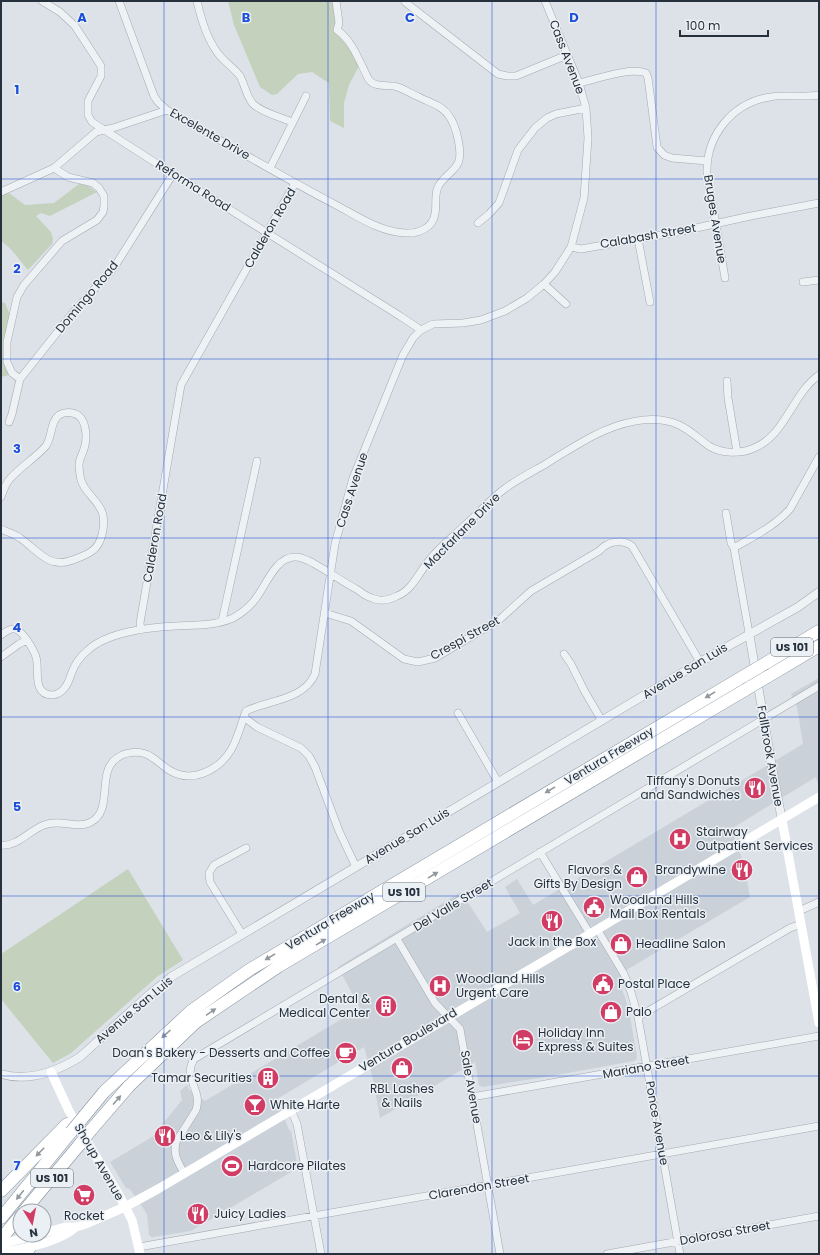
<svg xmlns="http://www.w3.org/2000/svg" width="820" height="1255" font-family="Poppins,sans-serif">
	<rect width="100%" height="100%" fill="#dce2e7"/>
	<path fill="#cad1d9" d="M819 678V788L816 777 731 829 744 864 750 897 628 969 618 980 623 992 629 1010 637 1057 636 1060 634 1061 545 1077 482 1087 479 1085 475 1062 380 1118 373 1079 364 1047 277 1099 289 1130 291 1131 298 1168 191 1231 153 1237H151L149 1235 147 1214 130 1189 126 1188 110 1162 152 1137 182 1100 180 1091 187 1085 190 1091 205 1101 360 1008 338 967 461 892 487 932 520 913 505 887 517 879 533 905 803 744 797 707 791 694Z"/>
	<path fill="#c4d1bd" d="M228 1H333L338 33 353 53 354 59 359 66 349 85 344 103V128L330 121 329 83 312 72 298 74 277 94 272 95 260 87 234 25Z
		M79 184 88 186 97 192 50 216 41 213 36 216 51 232 53 239 52 244 28 270C19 260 12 248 1 241V195L9 193 25 205 54 203Z
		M1 302 5 303 10 315 3 351 9 375 1 377Z
		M128 869 183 960 158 976 71 1053 53 1063 1 999V954Z"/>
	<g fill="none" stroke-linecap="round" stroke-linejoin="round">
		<g stroke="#a2a9b1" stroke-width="8">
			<path id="minor" d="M42 1 60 12 75 26 101 66V76L88 101V115L92 122 173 174 400 316 421 330
				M119 1 154 96 158 102 167 110C223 142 279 175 336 205 357 216 380 232 405 233 418 234 433 228 435 214 437 205 434 196 438 187 442 178 452 173 457 165 464 155 456 125 449 116 442 105 430 103 419 97 411 94 403 88 394 86 385 85 375 87 369 80 360 63 353 41 337 30L339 23 336 1
				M197 1C201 19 206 37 217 52 223 61 233 67 240 76 245 85 246 96 253 104 263 113 280 117 292 122
				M405 2 498 74 507 76H516L567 55
				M579 83C597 79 629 67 646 73L648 78 657 147 664 155 672 158 707 161
				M270 168 306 96
				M1 192 54 168 96 132 113 128 167 110
				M478 223 489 214 499 203 518 150 535 128 547 118 556 114 586 108
				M638 239 650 302
				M571 247 581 249 638 239 678 232 746 217 819 203
				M725 278 707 173C706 136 732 103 770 97 786 94 803 98 819 95
				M803 282 819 280
				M544 284 566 304
				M20 379 12 373 7 362V342L17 297 24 285 62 241 97 220 103 212 104 206V196L99 188 93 183 68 177 54 168
				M727 381 728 398 737 452
				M9 422 12 414 20 379 71 315 115 266 173 174
				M1 497C3 491 5 485 9 480 19 468 34 459 45 447 53 438 49 423 59 415 66 411 76 412 81 418 86 425 87 437 85 445 84 452 79 458 79 465 79 470 80 475 81 480 85 494 100 501 103 515 105 527 102 544 92 551 88 554 83 556 78 558 69 562 59 565 49 560 39 555 30 545 20 538 14 534 7 532 1 529
				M726 513 731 543 734 548 749 633
				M734 548C754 536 775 526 790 509L819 457
				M325 613 351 621 404 659 418 662 435 658 499 620 531 591 599 551C607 542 621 538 632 546L700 662
				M222 621 257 461
				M141 630 140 623 181 385 295 183
				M1 635C5 632 10 628 15 629 22 630 34 650 36 657 40 669 31 695 53 695 59 694 63 691 66 686 69 682 70 677 72 672 75 664 81 656 87 651 106 632 151 627 176 626 195 625 215 626 233 618 240 614 248 608 253 602 265 589 274 558 294 557 301 556 307 560 313 563 329 572 343 582 358 590 362 593 367 597 372 598 380 602 389 600 397 596 413 590 420 570 431 558 441 546 454 536 465 525 478 514 490 500 503 490 516 480 530 473 544 465 560 455 576 445 593 436 618 423 652 413 679 425 690 430 699 439 709 446 722 454 741 454 754 448 786 435 792 394 819 375
				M564 654 571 664 585 692 602 721
				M1 657 19 644 27 640
				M458 713 498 782
				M245 718 257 727 301 748 309 756 315 767 339 831 356 867
				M1 845C17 847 30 830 44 825 60 818 77 830 91 822 114 810 96 772 117 758 125 752 137 751 146 754 154 757 161 765 169 770 191 784 218 771 231 750 238 738 241 724 246 711 269 700 304 700 315 674L335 544 353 478 403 355 413 338 421 330 433 324 463 323 481 320 505 311 527 298 544 284 555 272 571 247 584 198 588 138 586 108 579 83 545 1
				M540 852 590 934
				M799 911 819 902
				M597 929 624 974 631 992 638 1017 680 1254
				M242 934 210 882 209 873 214 865 246 848
				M397 939 435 1003 460 1029 500 1254
				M638 1017 790 928 801 924
				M472 1097 819 1036
				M291 1110 297 1124 321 1254
				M184 1173C178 1162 173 1155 176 1142L196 1110C203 1089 182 1079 194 1059L819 686
				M139 1247 819 1126
				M607 1254 819 1216"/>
		</g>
		<g stroke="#a2a9b1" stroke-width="9">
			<path id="tertiary" d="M749 633 774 779 782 820
				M1 1074C29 1082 56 1072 80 1057L151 993 171 977 700 662 798 607 819 592"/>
		</g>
		<g stroke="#83919e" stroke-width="13">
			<path id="motorway" d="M766 663 819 631
				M767 677 819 646
				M85 1115 104 1092 191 1011 249 970 744 676
				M91 1130 129 1086 196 1022 279 966 745 690
				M1 1191 67 1124
				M24 1211 80 1144
				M1 1218 71 1132
				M1 1239 20 1216
				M26 1254 30 1247"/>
		</g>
		<use href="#minor" stroke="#eff2f5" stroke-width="7"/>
		<use href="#tertiary" stroke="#eff2f5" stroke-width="8"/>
		<path stroke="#fff" stroke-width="9" d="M782 820 819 1023
			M51 1072 69 1111 119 1195 132 1220 140 1254
			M44 1233 65 1227H76L83 1225 125 1207 158 1189 583 938 819 797
			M1 1244 38 1235
			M1 1253C25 1248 58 1243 76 1227"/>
		<use href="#motorway" stroke="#fff" stroke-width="12"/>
		<g stroke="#83919e" stroke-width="13" stroke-linecap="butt">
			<path id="motorway-bridge" d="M744 676 766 663
				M745 690 767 677
				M71 1132 85 1115
				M80 1144 91 1130"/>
		</g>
		<use href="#motorway-bridge" stroke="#fff" stroke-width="12"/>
	</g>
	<defs><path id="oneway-solid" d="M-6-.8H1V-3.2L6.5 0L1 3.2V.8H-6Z"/></defs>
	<g fill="#92989e">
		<use href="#oneway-solid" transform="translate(710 695) rotate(149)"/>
		<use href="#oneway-solid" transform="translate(550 790) rotate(149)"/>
		<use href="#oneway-solid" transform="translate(433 875) rotate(-31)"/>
		<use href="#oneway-solid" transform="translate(321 942) rotate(-31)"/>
		<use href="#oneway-solid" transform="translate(270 957) rotate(149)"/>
		<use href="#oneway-solid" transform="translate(211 1012) rotate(-34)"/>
		<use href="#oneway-solid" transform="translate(166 1034) rotate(138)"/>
		<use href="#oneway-solid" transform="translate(117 1100) rotate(-49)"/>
		<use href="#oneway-solid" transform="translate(40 1152) rotate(134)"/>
		<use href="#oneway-solid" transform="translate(20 1195) rotate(129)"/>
	</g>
	<path fill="none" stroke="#1d4ed8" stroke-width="1" stroke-opacity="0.55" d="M164 1V1254M328 1V1254M492 1V1254M656 1V1254M1 179H819M1 359H819M1 538H819M1 717H819M1 896H819M1 1076H819"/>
	<defs>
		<g id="restaurant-disc" transform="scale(1.15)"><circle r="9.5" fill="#d13c64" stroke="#ebf0f5"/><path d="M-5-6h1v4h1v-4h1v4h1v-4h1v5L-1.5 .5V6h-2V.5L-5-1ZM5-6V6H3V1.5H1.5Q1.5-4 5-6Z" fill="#fff"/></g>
		<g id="hospital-disc" transform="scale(1.15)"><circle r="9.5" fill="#d13c64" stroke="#ebf0f5"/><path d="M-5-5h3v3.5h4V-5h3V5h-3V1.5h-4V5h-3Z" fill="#fff"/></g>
		<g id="shop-disc" transform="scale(1.15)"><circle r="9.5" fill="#d13c64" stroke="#ebf0f5"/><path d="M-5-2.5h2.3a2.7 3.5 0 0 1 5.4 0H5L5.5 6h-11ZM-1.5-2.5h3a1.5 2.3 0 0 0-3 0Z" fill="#fff"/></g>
		<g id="civic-disc" transform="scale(1.15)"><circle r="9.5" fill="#d13c64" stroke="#ebf0f5"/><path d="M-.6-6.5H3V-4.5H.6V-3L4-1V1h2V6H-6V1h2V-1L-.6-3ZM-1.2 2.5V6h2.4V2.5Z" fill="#fff"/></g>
		<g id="building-disc" transform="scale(1.15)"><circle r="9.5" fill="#d13c64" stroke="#ebf0f5"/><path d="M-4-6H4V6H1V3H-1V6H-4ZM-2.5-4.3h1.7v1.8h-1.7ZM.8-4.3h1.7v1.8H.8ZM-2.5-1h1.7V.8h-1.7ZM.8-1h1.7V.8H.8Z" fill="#fff"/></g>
		<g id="hotel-disc" transform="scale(1.15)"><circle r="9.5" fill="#d13c64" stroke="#ebf0f5"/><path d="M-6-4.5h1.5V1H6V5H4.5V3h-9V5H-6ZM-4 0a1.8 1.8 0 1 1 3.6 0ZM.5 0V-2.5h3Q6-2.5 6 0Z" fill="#fff"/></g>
		<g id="cafe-disc" transform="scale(1.15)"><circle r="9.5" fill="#d13c64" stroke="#ebf0f5"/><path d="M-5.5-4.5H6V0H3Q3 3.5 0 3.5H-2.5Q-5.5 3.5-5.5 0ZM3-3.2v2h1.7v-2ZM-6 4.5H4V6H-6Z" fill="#fff"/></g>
		<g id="bar-disc" transform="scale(1.15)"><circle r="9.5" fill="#d13c64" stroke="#ebf0f5"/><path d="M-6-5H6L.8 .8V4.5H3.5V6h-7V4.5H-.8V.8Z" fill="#fff"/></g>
		<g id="stadium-disc" transform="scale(1.15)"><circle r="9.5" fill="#d13c64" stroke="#ebf0f5"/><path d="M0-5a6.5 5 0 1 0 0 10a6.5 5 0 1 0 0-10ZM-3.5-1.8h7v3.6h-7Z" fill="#fff"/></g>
		<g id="supermarket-disc" transform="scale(1.15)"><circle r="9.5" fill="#d13c64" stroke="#ebf0f5"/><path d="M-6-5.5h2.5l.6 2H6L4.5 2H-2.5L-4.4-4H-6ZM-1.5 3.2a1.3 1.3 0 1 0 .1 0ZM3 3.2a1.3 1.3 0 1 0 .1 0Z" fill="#fff"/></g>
	</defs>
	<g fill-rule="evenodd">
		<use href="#restaurant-disc" x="755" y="788"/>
		<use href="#hospital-disc" x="680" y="839"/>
		<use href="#restaurant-disc" x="742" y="870"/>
		<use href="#shop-disc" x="637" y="877"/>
		<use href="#civic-disc" x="594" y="907"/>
		<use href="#restaurant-disc" x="552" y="921"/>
		<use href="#shop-disc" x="621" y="944"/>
		<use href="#civic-disc" x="603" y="984"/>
		<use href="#hospital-disc" x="440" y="986"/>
		<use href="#building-disc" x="386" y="1006"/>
		<use href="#shop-disc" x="611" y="1012"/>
		<use href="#hotel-disc" x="523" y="1040"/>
		<use href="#cafe-disc" x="346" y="1053"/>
		<use href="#shop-disc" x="402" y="1068"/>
		<use href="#building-disc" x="268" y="1078"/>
		<use href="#bar-disc" x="255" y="1105"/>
		<use href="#restaurant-disc" x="165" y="1136"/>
		<use href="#stadium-disc" x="232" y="1166"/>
		<use href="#supermarket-disc" x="84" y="1195"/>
		<use href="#restaurant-disc" x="198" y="1214"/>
	</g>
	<g text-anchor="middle" stroke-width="3" stroke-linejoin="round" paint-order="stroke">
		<g fill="#ebf0f5" stroke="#616a74" stroke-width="1">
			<rect x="771" y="638" width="42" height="18" rx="3"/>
			<rect x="383" y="883" width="42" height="18" rx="3"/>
			<rect x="31" y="1169" width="42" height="18" rx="3"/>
		</g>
		<g font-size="11" font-weight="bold" fill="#26313d">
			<text x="792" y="651">US 101</text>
			<text x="404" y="896">US 101</text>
			<text x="52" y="1182">US 101</text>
		</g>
		<g font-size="12" fill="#26313d" stroke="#ebf0f5">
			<text transform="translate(567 57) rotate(69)" y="4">Cass Avenue</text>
			<text transform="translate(210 134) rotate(30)" y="4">Excelente Drive</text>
			<text transform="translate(193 186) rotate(32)" y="4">Reforma Road</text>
			<text transform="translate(715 219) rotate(81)" y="4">Bruges Avenue</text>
			<text transform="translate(270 228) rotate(-60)" y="4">Calderon Road</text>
			<text transform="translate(648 236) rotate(-10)" y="4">Calabash Street</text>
			<text transform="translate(87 297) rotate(-50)" y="4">Domingo Road</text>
			<text transform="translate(352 490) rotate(-72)" y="4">Cass Avenue</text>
			<text transform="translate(462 531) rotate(-45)" y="4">Macfarlane Drive</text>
			<text transform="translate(155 538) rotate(-80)" y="4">Calderon Road</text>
			<text transform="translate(465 638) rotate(-29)" y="4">Crespi Street</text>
			<text transform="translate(685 671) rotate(-31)" y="4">Avenue San Luis</text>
			<text transform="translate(609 756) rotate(-31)" y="4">Ventura Freeway</text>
			<text transform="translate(770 756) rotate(80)" y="4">Fallbrook Avenue</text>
			<text transform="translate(407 836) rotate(-31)" y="4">Avenue San Luis</text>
			<text transform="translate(453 905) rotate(-31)" y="4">Del Valle Street</text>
			<text transform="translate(330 921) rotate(-31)" y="4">Ventura Freeway</text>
			<text transform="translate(134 1010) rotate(-40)" y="4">Avenue San Luis</text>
			<text transform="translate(408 1040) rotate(-31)" y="4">Ventura Boulevard</text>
			<text transform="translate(646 1067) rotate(-10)" y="4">Mariano Street</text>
			<text transform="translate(471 1087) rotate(80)" y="4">Sale Avenue</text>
			<text transform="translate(657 1123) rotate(80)" y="4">Ponce Avenue</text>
			<text transform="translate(99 1162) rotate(60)" y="4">Shoup Avenue</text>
			<text transform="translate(479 1187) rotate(-10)" y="4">Clarendon Street</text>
			<text transform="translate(725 1233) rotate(-10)" y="4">Dolorosa Street</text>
		</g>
		<g font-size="12" fill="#26313d" stroke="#ebf0f5" text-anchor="start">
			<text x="740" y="785" text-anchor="end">Tiffany's Donuts<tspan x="740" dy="14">and Sandwiches</tspan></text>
			<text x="696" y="836">Stairway<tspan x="696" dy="14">Outpatient Services</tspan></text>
			<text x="622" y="874" text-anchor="end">Flavors &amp;<tspan x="622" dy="14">Gifts By Design</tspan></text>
			<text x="726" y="874" text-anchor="end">Brandywine</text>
			<text x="610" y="904">Woodland Hills<tspan x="610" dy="14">Mail Box Rentals</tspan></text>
			<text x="552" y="946" text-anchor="middle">Jack in the Box</text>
			<text x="636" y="948">Headline Salon</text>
			<text x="456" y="983">Woodland Hills<tspan x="456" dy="14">Urgent Care</tspan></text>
			<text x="618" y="988">Postal Place</text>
			<text x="370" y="1003" text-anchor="end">Dental &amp;<tspan x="370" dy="14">Medical Center</tspan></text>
			<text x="626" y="1016">Palo</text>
			<text x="538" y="1037">Holiday Inn<tspan x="538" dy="14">Express &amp; Suites</tspan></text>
			<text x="330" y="1057" text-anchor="end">Doan's Bakery - Desserts and Coffee</text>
			<text x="252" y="1082" text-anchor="end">Tamar Securities</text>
			<text x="402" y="1093" text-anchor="middle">RBL Lashes<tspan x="402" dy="14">&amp; Nails</tspan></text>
			<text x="270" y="1109">White Harte</text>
			<text x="180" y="1140">Leo &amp; Lily's</text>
			<text x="248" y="1170">Hardcore Pilates</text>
			<text x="214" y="1218">Juicy Ladies</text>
			<text x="84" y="1220" text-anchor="middle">Rocket</text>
		</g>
	</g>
	<g font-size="13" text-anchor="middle" font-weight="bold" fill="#1d4ed8" stroke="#ebf0f5" stroke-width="3" stroke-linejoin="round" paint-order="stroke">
		<text x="82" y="22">A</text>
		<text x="246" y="22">B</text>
		<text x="410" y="22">C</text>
		<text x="574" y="22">D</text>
		<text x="17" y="94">1</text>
		<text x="17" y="273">2</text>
		<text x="17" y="453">3</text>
		<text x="17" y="632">4</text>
		<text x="17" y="811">5</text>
		<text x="17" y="991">6</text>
		<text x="17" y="1170">7</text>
	</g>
	<rect width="820" height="1255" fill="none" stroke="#26313d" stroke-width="4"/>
	<g transform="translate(32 1223) rotate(170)"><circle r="19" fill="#ebf0f5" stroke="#9ca4ab"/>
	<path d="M0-3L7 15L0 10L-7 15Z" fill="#d13c64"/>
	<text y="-6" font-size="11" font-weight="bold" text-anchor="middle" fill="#26313d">N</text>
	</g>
	<path d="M680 30v6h88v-6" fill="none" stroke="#26313d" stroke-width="2"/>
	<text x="686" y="30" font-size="12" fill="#26313d" stroke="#ebf0f5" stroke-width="3" paint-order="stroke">100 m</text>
</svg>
